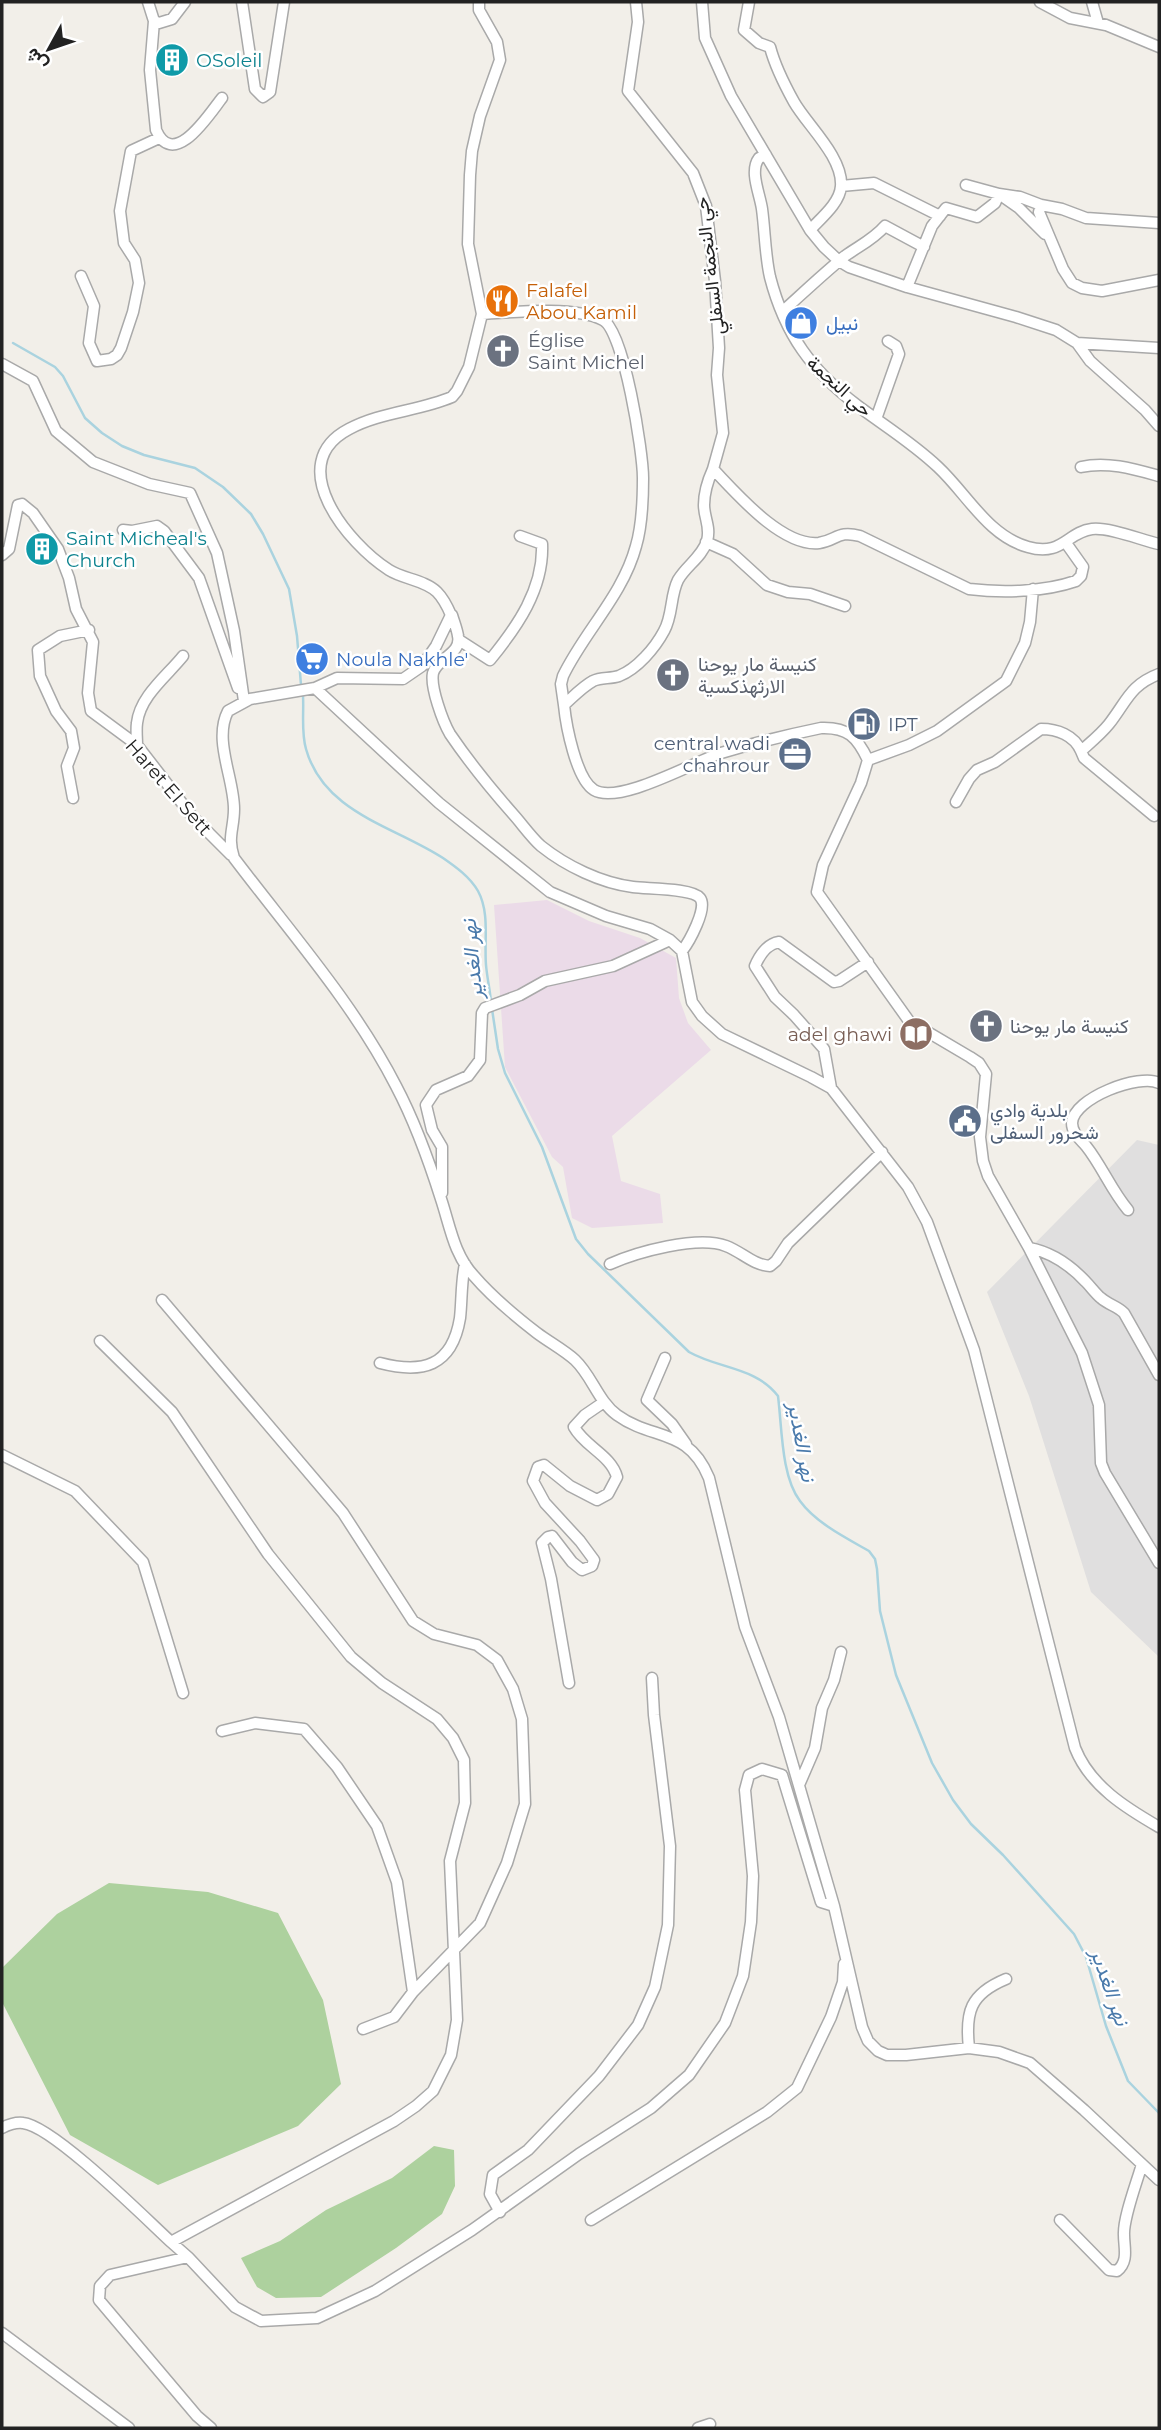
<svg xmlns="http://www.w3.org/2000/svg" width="1161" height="2430" font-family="Montserrat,Vazirmatn,sans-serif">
	<rect width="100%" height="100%" fill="#f2efe9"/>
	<path fill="#e0dfdf" d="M1137 1140 1159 1145V1657L1091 1592 1029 1396 987 1292Z"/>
	<path fill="#ebdbe8" d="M547 900 589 921 640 938 676 958 679 998 688 1023 711 1050 612 1136 621 1181 660 1194 663 1223 592 1228 572 1218 563 1167 552 1157 505 1067 494 905Z"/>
	<path fill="#add19e" d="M109 1883 208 1892 278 1913 323 2000 341 2084 298 2126 158 2185 70 2135 2 2002V1968L57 1914Z
		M434 2146 454 2150 455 2186 442 2214 396 2248 321 2297 276 2298 257 2287 241 2258 280 2241 326 2210 392 2178Z"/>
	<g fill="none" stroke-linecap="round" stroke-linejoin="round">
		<path stroke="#aad3df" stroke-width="2.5" d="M13 343 55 367 63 376 85 418 102 433 122 446 144 455 195 468 223 487 251 514 263 534 289 589 297 636 301 685
			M303 696C304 713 301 732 306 749 324 813 394 826 443 858 456 867 470 877 478 891 490 913 484 941 486 965 487 977 490 990 491 1002
			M492 1009 498 1049 505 1073 542 1147 576 1239 588 1254 689 1352C719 1369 756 1367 778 1396 782 1427 781 1476 800 1501 816 1523 846 1538 869 1551L875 1559 877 1569 880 1611 896 1675 932 1763 953 1800 971 1824 1003 1855 1074 1934 1086 1957 1106 2026 1128 2081 1159 2113"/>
		<g stroke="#a9a9a9" stroke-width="13">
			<path id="street" d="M148 2 154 21 159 23 172 19 185 2
				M242 2 255 89 263 97 270 92 284 2
				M479 2V10L497 42 500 60 480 116 472 151 470 175 468 244 482 314 469 367 457 391 452 397C419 411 380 412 349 429 282 464 348 544 389 570 403 579 425 580 437 592 443 598 448 608 451 615L436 646 422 666 403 679 337 678 315 688 250 699 228 711C213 740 234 778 234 809 234 829 227 837 234 858 290 932 354 1004 396 1086 415 1122 429 1161 441 1199 450 1226 454 1255 474 1276 492 1297 515 1316 537 1333 549 1342 564 1350 575 1360 592 1376 598 1401 617 1415 653 1441 688 1427 709 1478L745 1627 779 1717 834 1906 862 2027 868 2041 878 2051 887 2055H906L969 2048 999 2052 1030 2063 1084 2110 1159 2180
				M636 2 638 22 628 91 693 173 706 206 715 281 719 348 717 375 723 433 713 469
				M702 2 705 38 731 96 810 230 824 247 839 261 849 267 907 287 1016 317 1056 330 1077 343 1159 348
				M749 2 744 30 759 43 770 47C775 66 784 84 794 102 807 125 843 157 841 186 840 203 821 218 810 230
				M1040 2 1070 18 1106 25 1159 47
				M1092 2 1098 23
				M154 21 150 70 156 130C174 171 210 113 222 98
				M766 155 759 158C749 171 760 194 762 209 765 231 765 255 770 277 785 335 812 371 858 406 885 426 914 444 938 467 967 494 988 536 1028 547 1062 557 1067 532 1092 529 1110 527 1141 540 1159 544
				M966 185 999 194 1019 208 1045 234
				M841 186 874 183 940 216
				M1159 223 1086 218 1062 209 1041 205 1039 212 1063 269 1072 283 1082 288 1102 291 1159 280
				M81 276 94 306 89 343 97 361 111 359 117 355 121 348 133 312 139 283 135 260 124 243 120 211 131 151 159 138
				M907 287 932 226 946 208 977 217 995 203 999 194 1020 197 1041 205
				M783 311C803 293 824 273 845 256 859 246 874 239 885 226L924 247
				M482 314C513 312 576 306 603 320 624 331 643 452 643 478 643 499 642 526 636 546 623 595 584 632 563 676L561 684 564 705
				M1077 343 1090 361 1145 410 1159 426
				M2 364 33 381 56 431 93 462 149 484 190 493 217 553 234 631 244 701
				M876 419 899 354 896 346 888 341
				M1081 467C1107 461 1134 469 1159 476
				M123 530 132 531 157 526 164 531 199 578 238 688
				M706 542 733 554 767 585 788 592 810 594 845 606
				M1066 543 1083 567 1081 576 1076 581C1044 592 1003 593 969 589L860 536C838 530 837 540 819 543 782 547 736 493 713 469 708 480 704 492 704 505 704 518 711 527 707 541 702 557 686 566 678 580 670 596 673 615 664 631 655 648 637 669 619 676 610 679 601 677 593 681 582 687 573 697 564 705 566 725 576 779 594 790 619 805 694 762 721 753 754 743 787 735 821 728 848 727 857 737 868 760L861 783 823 865 817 892 909 1021 970 1057 979 1063 986 1074 980 1137 983 1161 988 1176 1029 1248 1082 1353 1099 1405 1101 1463 1105 1473 1159 1563
				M2 555 9 549 18 505 22 504 33 513 58 549 69 578 76 609 93 642 88 693 91 711 137 745 192 816 231 855
				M452 615C454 622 457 629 458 636 462 654 437 658 433 673 430 687 443 722 450 734 469 762 491 789 513 814 522 824 531 837 541 846 566 866 601 883 633 887 647 889 692 888 700 898 708 908 689 942 682 951
				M459 640 490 660C517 627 544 589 542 544L520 536
				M315 688 439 803 550 892 606 916 650 929 670 940 682 951 692 1002 702 1016 722 1034 811 1077 831 1088 908 1187 927 1222 974 1350 1075 1748C1090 1786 1126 1808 1159 1827
				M137 745C137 738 136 730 137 723 140 696 167 676 183 656
				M868 760 909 745 937 731 1006 681 1025 643 1030 622 1033 589
				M73 798 67 766 74 748 71 731 56 711 40 676 38 650 60 636 89 630
				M956 802 969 779 977 770 995 762 1041 729C1057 729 1074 735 1081 751
				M1154 816 1084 758 1081 751C1091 742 1101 734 1109 724 1127 701 1130 685 1159 674
				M831 1088 824 1049 794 1015 775 997 755 966C759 956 767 944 779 942L834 982 839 981 868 962
				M442 1193V1147L432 1130 426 1105 436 1090 468 1076 480 1060 482 1013 485 1008 520 995 545 981 613 966 670 940
				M1128 1210C1111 1190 1102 1166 1086 1146 1080 1139 1072 1133 1072 1123 1073 1098 1140 1073 1159 1083
				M1029 1248C1051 1252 1071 1266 1086 1282 1091 1287 1096 1294 1101 1298 1109 1305 1117 1306 1124 1313L1159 1375
				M610 1264C637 1252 698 1235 726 1246 742 1252 753 1265 770 1266L776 1261 788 1243 882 1152
				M162 1300 343 1513 413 1621 434 1634 477 1645 497 1660 513 1689 522 1719 525 1804 507 1863 480 1923 413 1992 397 1882 377 1826 337 1767 304 1729 255 1723 222 1731
				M665 1358 647 1400 672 1424 686 1444
				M380 1363C422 1374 452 1367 460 1318 462 1300 461 1282 465 1264
				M2 1455 75 1491 143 1562 183 1693
				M569 1683 551 1579 542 1543 548 1537 552 1536 572 1562 582 1570 592 1566 594 1560 580 1541 545 1503 533 1481 538 1467 544 1465 570 1486 597 1500 608 1494 617 1477C611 1455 585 1447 574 1427L585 1415 604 1402
				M799 1785 815 1748 822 1708 834 1680 841 1652
				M363 2029 394 2017 413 1992
				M969 2048C965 2012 970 1994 1006 1979
				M2 2128C7 2125 16 2122 23 2123 53 2126 144 2217 171 2242L394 2121 416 2106 433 2091 451 2055 457 2020 450 1861 465 1803 464 1760 453 1738 437 1719 382 1683 351 1657 268 1554 172 1412 100 1341
				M500 2212 490 2194 493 2175 528 2150 599 2076 638 2025 655 1987 668 1925 670 1846 654 1715 652 1678
				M591 2220 767 2112 797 2088 831 2017 843 1982 844 1964
				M1060 2220 1109 2270 1117 2271C1129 2261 1124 2248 1124 2235 1123 2218 1137 2182 1142 2164
				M171 2242 188 2257 235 2307 261 2321 317 2318 375 2291 472 2230 579 2154 651 2108 689 2075 725 2023 743 1976 751 1922 753 1876 745 1790 749 1775 762 1769 782 1775 821 1902 834 1906
				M188 2257 110 2275 100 2286 99 2300 197 2416 211 2428
				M2 2333 129 2428
				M698 2428 710 2424"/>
		</g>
		<use href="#street" stroke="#fff" stroke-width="10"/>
	</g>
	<defs>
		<g id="building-disc" transform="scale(1.75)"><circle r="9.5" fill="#0f9aa8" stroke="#fff"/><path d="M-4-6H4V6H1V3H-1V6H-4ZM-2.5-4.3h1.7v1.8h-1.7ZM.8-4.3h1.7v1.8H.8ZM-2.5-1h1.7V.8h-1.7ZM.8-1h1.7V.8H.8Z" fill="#fff"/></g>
		<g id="restaurant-disc" transform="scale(1.75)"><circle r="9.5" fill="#e8710a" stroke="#fff"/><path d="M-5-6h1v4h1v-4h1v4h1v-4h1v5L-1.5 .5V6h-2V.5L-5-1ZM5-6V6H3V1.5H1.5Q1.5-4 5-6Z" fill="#fff"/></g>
		<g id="shop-disc" transform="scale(1.75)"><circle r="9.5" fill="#3f7fe0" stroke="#fff"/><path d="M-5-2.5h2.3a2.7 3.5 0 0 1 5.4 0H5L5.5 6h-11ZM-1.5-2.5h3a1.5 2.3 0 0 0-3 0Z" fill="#fff"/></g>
		<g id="church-disc" transform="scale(1.75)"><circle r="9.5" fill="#6b7280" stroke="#fff"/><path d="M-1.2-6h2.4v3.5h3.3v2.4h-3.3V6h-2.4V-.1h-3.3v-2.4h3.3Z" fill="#fff"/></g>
		<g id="supermarket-disc" transform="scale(1.75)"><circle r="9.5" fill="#3f7fe0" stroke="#fff"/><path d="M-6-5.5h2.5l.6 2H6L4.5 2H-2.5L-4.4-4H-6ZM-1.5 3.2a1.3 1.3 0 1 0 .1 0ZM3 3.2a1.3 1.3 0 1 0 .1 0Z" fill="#fff"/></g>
		<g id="fuel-disc" transform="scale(1.75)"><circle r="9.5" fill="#5c6f8a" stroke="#fff"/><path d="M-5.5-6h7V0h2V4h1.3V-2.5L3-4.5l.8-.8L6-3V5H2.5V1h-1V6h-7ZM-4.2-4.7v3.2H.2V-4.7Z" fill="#fff"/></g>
		<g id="office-disc" transform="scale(1.75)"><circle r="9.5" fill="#5c6f8a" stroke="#fff"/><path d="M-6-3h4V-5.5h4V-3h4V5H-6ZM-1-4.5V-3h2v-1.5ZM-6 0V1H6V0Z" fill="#fff"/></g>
		<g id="library-disc" transform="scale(1.75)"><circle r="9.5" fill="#8d6e63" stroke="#fff"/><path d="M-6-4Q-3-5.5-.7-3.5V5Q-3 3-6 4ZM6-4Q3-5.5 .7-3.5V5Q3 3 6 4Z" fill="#fff"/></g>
		<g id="civic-disc" transform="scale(1.75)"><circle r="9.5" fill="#5c6f8a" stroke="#fff"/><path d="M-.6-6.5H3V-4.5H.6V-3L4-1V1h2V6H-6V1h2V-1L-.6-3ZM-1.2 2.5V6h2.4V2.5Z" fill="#fff"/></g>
	</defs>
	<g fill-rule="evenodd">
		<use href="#building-disc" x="172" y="60"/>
		<use href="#restaurant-disc" x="502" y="301"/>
		<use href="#shop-disc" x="801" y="323"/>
		<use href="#church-disc" x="503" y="351"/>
		<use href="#building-disc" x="42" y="549"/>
		<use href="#supermarket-disc" x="312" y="659"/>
		<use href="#church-disc" x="673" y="675"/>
		<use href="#fuel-disc" x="864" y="724"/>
		<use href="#office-disc" x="795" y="754"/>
		<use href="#church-disc" x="986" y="1026"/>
		<use href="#library-disc" x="916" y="1034"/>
		<use href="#civic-disc" x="965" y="1121"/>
	</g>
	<g text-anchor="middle" stroke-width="5" stroke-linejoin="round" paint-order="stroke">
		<g font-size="19" fill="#0d838f" stroke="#fff" text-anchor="start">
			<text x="196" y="67">OSoleil</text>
			<text x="66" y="545">Saint Micheal's<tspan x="66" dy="22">Church</tspan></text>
		</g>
		<g font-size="19" fill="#222" stroke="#fff">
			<text transform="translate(709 266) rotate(-97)" y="7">حي النجمة السفلي</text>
			<text transform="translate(840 386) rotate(42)" y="7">حي النجمة</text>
			<text transform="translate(169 787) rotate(49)" y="7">Haret EI Sett</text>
		</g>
		<g font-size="19" fill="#c56008" stroke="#fff" text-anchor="start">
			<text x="526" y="297">Falafel<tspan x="526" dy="22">Abou Kamil</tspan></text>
		</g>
		<g font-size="19" fill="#366cbe" stroke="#fff" text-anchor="start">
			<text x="826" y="330">نبيل</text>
			<text x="336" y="666">Noula Nakhle'</text>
		</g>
		<g font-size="19" fill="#5b616d" stroke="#fff" text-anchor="start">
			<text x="528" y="347">Église<tspan x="528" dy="22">Saint Michel</tspan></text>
			<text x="698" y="671">كنيسة مار يوحنا<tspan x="698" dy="22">الارثهذكسية</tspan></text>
			<text x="1010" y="1033">كنيسة مار يوحنا</text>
		</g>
		<g font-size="19" fill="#4e5e75" stroke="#fff" text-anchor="start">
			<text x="888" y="731">IPT</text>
			<text x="770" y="750" text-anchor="end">central wadi<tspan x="770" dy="22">chahrour</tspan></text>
			<text x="990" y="1117">بلدية وادي<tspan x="990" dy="22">شحرور السفلى</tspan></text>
		</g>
		<g font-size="19" fill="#785e54" stroke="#fff" text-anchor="end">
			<text x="892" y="1041">adel ghawi</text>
		</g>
		<g font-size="21" font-style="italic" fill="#4a7aab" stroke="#fff">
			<text transform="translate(472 959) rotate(-95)" y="7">نهر الغدير</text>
			<text transform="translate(802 1442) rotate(80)" y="7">نهر الغدير</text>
			<text transform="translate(1110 1987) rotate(71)" y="7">نهر الغدير</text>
		</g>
	</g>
	<rect width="1161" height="2430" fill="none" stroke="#222222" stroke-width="7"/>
	<g transform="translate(49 49) rotate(230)" stroke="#ffffff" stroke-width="5" paint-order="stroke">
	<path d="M0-5L12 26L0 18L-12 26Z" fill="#222222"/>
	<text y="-10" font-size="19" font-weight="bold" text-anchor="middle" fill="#222222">ش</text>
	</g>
</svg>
